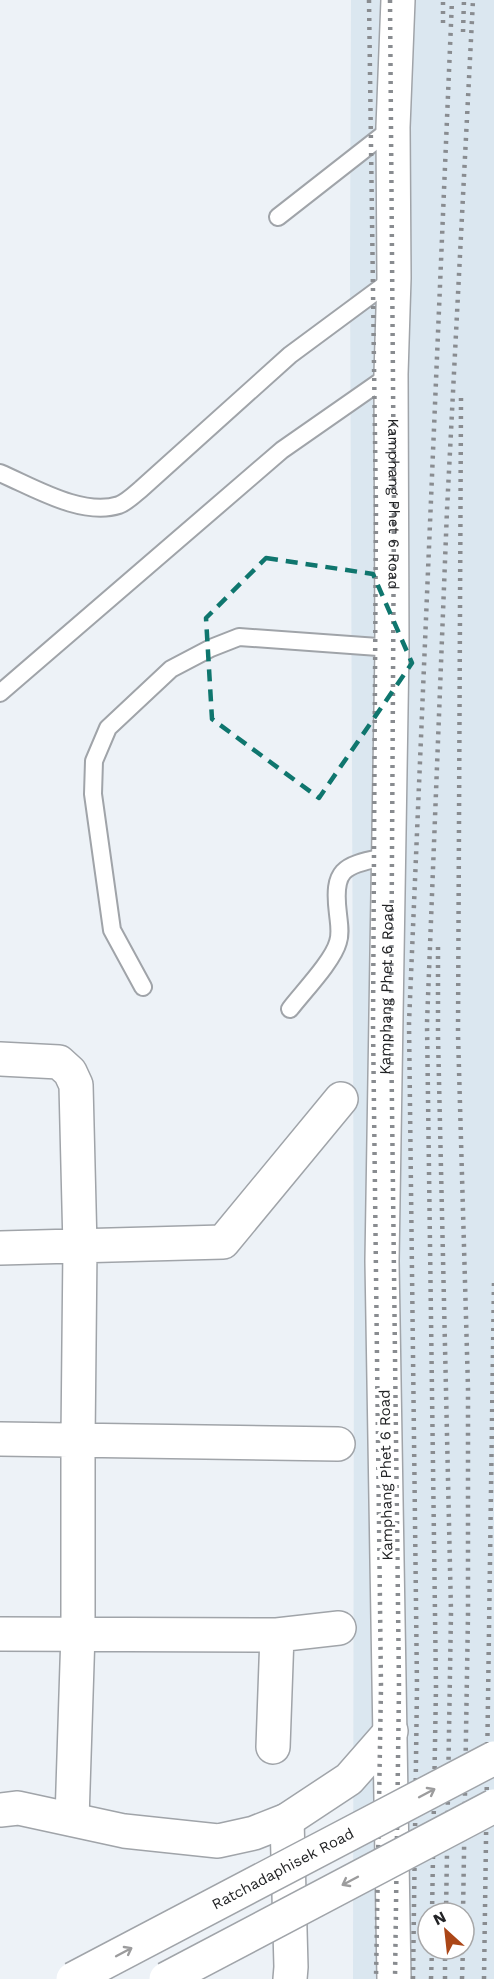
<svg xmlns="http://www.w3.org/2000/svg" width="494" height="1979" font-family="'Work Sans',sans-serif">
	<rect width="100%" height="100%" fill="#edf2f7"/>
	<path fill="#dbe7f0" fill-rule="evenodd" d="M351 0H494V1979H353L354 1293 350 269ZM428 1913H464V1949H428Z"/>
	<g fill="none" stroke-linecap="round" stroke-linejoin="round">
		<g stroke="#a0a4a9" stroke-width="20">
			<path id="lane" d="M278 217 393 127
				M0 473C33 487 82 517 119 505 127 502 135 494 141 489L290 355 394 278
				M0 693 282 450 391 374
				M143 987 112 930 93 794 94 761 108 728 171 669 211 648 239 637 392 648
				M290 1009C303 992 333 961 338 942 341 933 339 924 338 914 332 866 345 866 388 856"/>
		</g>
		<g stroke="#a0a4a9" stroke-width="36">
			<path id="street" d="M0 1059 59 1062 70 1072 76 1085 80 1247 78 1440V1633L72 1819
				M0 1248 223 1242 341 1099
				M0 1439 338 1444
				M0 1634 277 1635 339 1628
				M273 1747 277 1635
				M287 1820 291 1967 290 1979"/>
		</g>
		<g stroke="#a0a4a9" stroke-width="36">
			<g id="secondary">
				<path d="M0 1810 18 1808 124 1831 218 1841 254 1833 287 1820 349 1779 391 1731"/>
				<path id="s1" d="M394 1979 382 1261 392 648 391 374 394 278 393 127 398 0"/>
			</g>
		</g>
		<use href="#lane" stroke="#fff" stroke-width="16"/>
		<use href="#street" stroke="#fff" stroke-width="33"/>
		<use href="#secondary" stroke="#fff" stroke-width="33"/>
		<g stroke="#898c90" stroke-width="4.5" stroke-dasharray="3 6" stroke-linecap="butt">
			<path d="M369 0 376 509 373 1025 381 1687 376 1979"/>
			<path id="s2" d="M390 0 394 509 391 1024 399 1687 395 1979"/>
			<path d="M443 23V0"/>
			<path d="M463 32 464 0"/>
			<path d="M461 398 458 1034 468 1388V1614L463 1913"/>
			<path d="M438 947V1036L451 1612 446 1913"/>
			<path d="M432 1913 436 1687 427 1023 447 510 473 0"/>
			<path d="M413 1979 417 1687 409 1023 452 0"/>
			<path d="M431 1979 432 1949"/>
			<path d="M445 1979V1949"/>
			<path d="M462 1979 463 1949"/>
			<path d="M484 1979 494 1281"/>
		</g>
		<g stroke="#a0a4a9" stroke-width="36" stroke-linecap="butt">
			<g id="primary-bridge">
				<path id="s3" d="M73 1979 494 1758"/>
				<path d="M166 1979 494 1806"/>
			</g>
		</g>
		<use href="#primary-bridge" stroke="#fff" stroke-width="33"/>
	</g>
	<defs><path id="oneway-shaft" d="M-6 0H5M1.5-3L5.5 0L1.5 3" fill="none" stroke-width="1.6" stroke-linecap="round" stroke-linejoin="round" transform="scale(1.5)"/></defs>
	<g stroke="#9c9c9d">
		<use href="#oneway-shaft" transform="translate(427 1793) rotate(-28)"/>
		<use href="#oneway-shaft" transform="translate(350 1881) rotate(152)"/>
		<use href="#oneway-shaft" transform="translate(124 1952) rotate(-28)"/>
	</g>
	<path fill="none" stroke="#0f766e" stroke-width="4.5" stroke-dasharray="12 8" stroke-linejoin="round" d="M266 558 373 574 412 663 319 798 212 719 206 618Z"/>
	<g text-anchor="middle" stroke-width="6" stroke-linejoin="round" paint-order="stroke">
		<g font-size="15" fill="#222325" stroke="#fff">
			<text dy="5" stroke="none"><textPath href="#s2" startOffset="504">Kamphang Phet 6 Road</textPath></text>
			<text dy="5" stroke="none"><textPath href="#s1" startOffset="990">Kamphang Phet 6 Road</textPath></text>
			<text transform="translate(386 1475) rotate(-91)" y="5">Kamphang Phet 6 Road</text>
			<text dy="5" stroke="none"><textPath href="#s3" startOffset="237">Ratchadaphisek Road</textPath></text>
		</g>
	</g>
	<g transform="translate(446 1931) rotate(333)"><circle r="28" fill="#ffffff" stroke="#a7a7a8" stroke-width="1.5"/>
	<path d="M0-4.5L10 22L0 15L-10 22Z" fill="#ab4617"/>
	<text y="-9" font-size="16" font-weight="bold" text-anchor="middle" fill="#222325">N</text>
	</g>
</svg>
